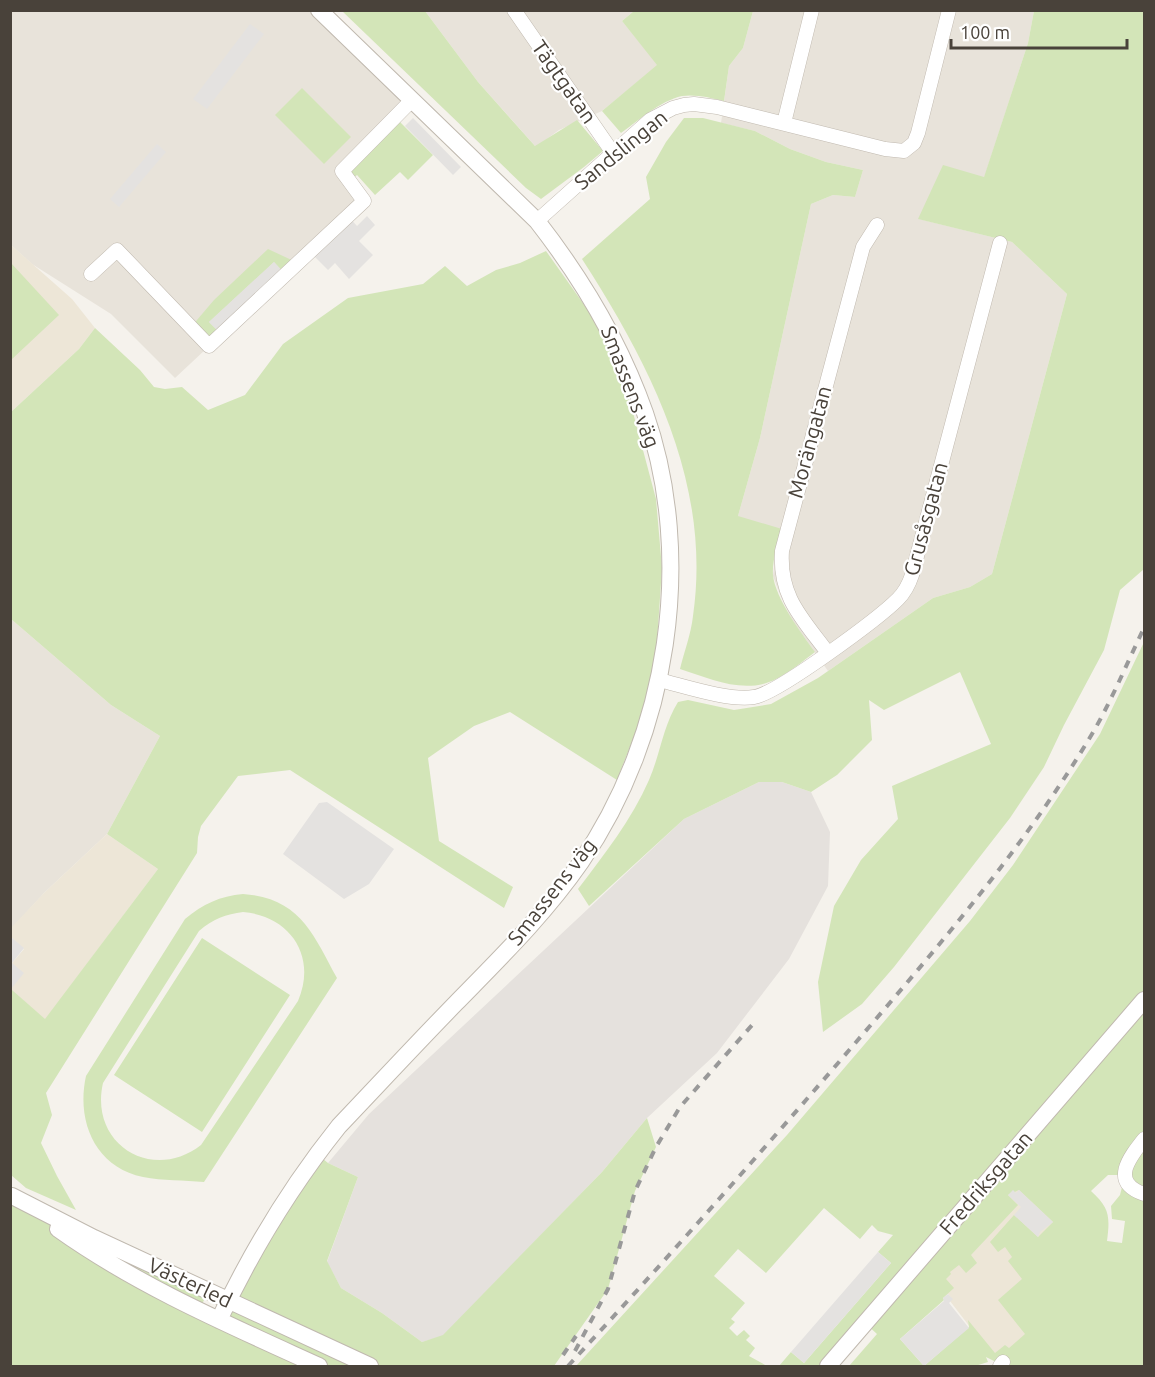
<svg xmlns="http://www.w3.org/2000/svg" width="1155" height="1377" font-family="Ubuntu,sans-serif">
	<rect width="100%" height="100%" fill="#f5f2ec"/>
	<path fill="#e8e3da" d="M10 11H319L412 100 342 171 364 201 175 378 111 314 32 264 11 245Z
		M425 11H634L622 21 658 65 602 111 559 130 536 147 478 82Z
		M753 11H1034L1028 43 984 178 919 219 1012 242 1067 294 992 574 970 587 933 598 828 671 792 620 781 597 773 576 776 550 738 516 760 438 811 204 833 195 855 197 863 170 826 162 790 149 755 131 721 123 729 66 743 48Z
		M11 619 111 705 160 736 107 834 45 892 11 929Z"/>
	<path fill="#e5e1dd" d="M759 782H782L811 792 830 832 828 886 789 959 717 1053 647 1118 602 1172 443 1336 422 1342 382 1313 341 1288 327 1262 358 1177 328 1163 369 1114 684 819Z"/>
	<path fill="#ede6d7" d="M11 245 72 299 95 328 79 349 11 412Z
		M107 834 158 869 45 1020 11 989 12 963 24 949 11 937 10 929 45 892Z
		M1014 1177 1086 1246 1080 1304 1022 1366H1000L950 1301 952 1299 948 1294 943 1298 924 1280Z"/>
	<path fill="#d3e5b8" fill-rule="evenodd" d="M342 11H425L478 82 535 146 577 120 603 151 584 167 541 199 526 188Z
		M634 11H753L743 48 729 66 724 101C711 98 696 94 682 96 660 101 639 120 621 133L602 111 657 65 622 21Z
		M1034 11H1144V569L1120 590 1104 650 1064 725 1044 767 1010 818 894 967 862 1004 823 1032 818 982 834 906 861 860 898 819 892 786 991 744 960 672 884 710 869 700 872 740 837 775 811 792 782 782H759L684 819 589 906 578 889C604 855 632 819 649 780 660 755 663 726 678 702L688 700 734 710 771 704 818 678 933 598 970 587 992 574 1067 294 1012 242 918 219 943 165 984 177 1028 43Z
		M302 88 351 137 324 164 275 115Z
		M395 117 433 155 408 180 400 172 375 195 357 175 350 181 342 171Z
		M684 118H703L755 131 790 149 826 162 863 170 855 197 833 195 811 204 760 438 738 516 782 529C778 544 772 560 773 575 775 598 802 634 815 652 803 661 790 672 776 679 745 695 711 679 680 669 684 652 691 634 693 616 712 485 651 366 582 259L650 199 646 177 666 142Z
		M268 249 298 263 286 275 274 262 209 322 222 335 217 338 198 335 191 327 214 300Z
		M546 251 607 337 631 405 656 499 662 568 657 642 645 708 617 780 510 712 474 726 428 758 439 841 513 887 504 908 290 770 238 776 201 826 198 837 197 853 46 1093 52 1115 41 1143 57 1176 76 1210 26 1188 11 1175V989L45 1019 158 869 107 834 160 736 111 705 11 619V412L79 349 95 328 140 370 154 387 165 389 182 387 208 410 245 395 283 344 348 298 423 284 445 266 467 286 496 270 520 263Z
		M11 263 59 315 11 360Z
		M1144 642V1366H1009L1001 1357 996 1362 986 1357 988 1362 975 1366H849L877 1334 865 1323 834 1360 841 1366H779L791 1352 804 1363 891 1263 878 1252 893 1235 878 1231 872 1225 860 1239 824 1208 766 1273 738 1249 714 1276 745 1303 731 1319 735 1322 729 1328 737 1336 744 1330 750 1336 746 1340 755 1348 749 1356 767 1366H576L787 1135 970 921 1013 865 1100 734ZM1108 1175H1125L1120 1195 1111 1206 1112 1219 1125 1221 1122 1243 1107 1241C1110 1217 1110 1208 1091 1191ZM1019 1190 1053 1222 1038 1237 1014 1215 990 1242 998 1252 1005 1247 1012 1257 1008 1261 1022 1279 998 1300 1025 1334 1009 1348 1005 1345 995 1353 968 1320 969 1327 924 1366 900 1339 944 1300 943 1298 954 1288 946 1279 951 1274 950 1272 959 1265 966 1273 977 1263 971 1255 1018 1205 1008 1195Z
		M243 894C300 898 313 934 337 978L204 1182C184 1180 163 1181 143 1177 95 1167 76 1121 86 1076L185 919C203 904 220 896 243 894ZM243 912C291 916 317 957 298 1001L201 1145C152 1183 89 1144 103 1083L199 931C213 919 226 914 243 912Z
		M202 938 290 995 202 1132 114 1075Z
		M647 1118 656 1147 635 1191 608 1289 554 1366H11L10 1195 208 1292 199 1310 219 1320 317 1154 328 1163 358 1177 327 1261 341 1288 382 1313 422 1342 443 1335 602 1172Z"/>
	<path fill="#e4e2e0" d="M250 24 264 34 207 109 193 99Z
		M413 118 461 167 453 175 405 126Z
		M157 144 166 152 119 207 110 199Z
		M348 216 357 226 367 216 375 225 359 241 373 255 349 279 335 263 328 270 310 252Z
		M274 262 286 275 222 335 209 322Z
		M327 802 394 849 369 884 344 899 283 854 319 803Z
		M11 937 24 948 12 963 24 973 11 989Z
		M1013 1190 1016 1193 1019 1190 1053 1222 1040 1232 1038 1237 1014 1215 1021 1207 1008 1195Z
		M878 1252 891 1263 804 1363 791 1352Z
		M948 1294 953 1299 949 1303 969 1328 924 1366 900 1339 944 1301 943 1298Z"/>
	<g fill="none" stroke-linecap="round" stroke-linejoin="round">
		<g stroke="#c0b9af" stroke-width="15">
			<path id="minor" d="M514 10 613 153
				M784 123 812 10
				M537 221 650 120 673 108 684 105 694 104 717 107 885 149 904 151 914 143 918 133 949 10
				M91 274 117 250 209 346 364 201 342 171 412 100
				M828 653C802 618 779 597 782 551L863 247 877 225
				M659 680C684 686 728 701 754 697 777 694 879 618 898 599 905 592 909 584 912 575L1000 243
				M1144 1139C1129 1158 1110 1182 1144 1194
				M1000 1366 1003 1362"/>
		</g>
		<g stroke="#c0b9af" stroke-width="18">
			<path id="tertiary" d="M12 1196 94 1238 370 1366
				M58 1229C138 1286 229 1325 319 1366
				M219 1320C252 1250 291 1186 339 1126 378 1085 416 1044 456 1003 500 958 545 914 581 862 668 735 696 559 645 413 620 342 583 280 537 221L319 10
				M828 1366 1144 1000"/>
		</g>
		<use href="#minor" stroke="#fff" stroke-width="14"/>
		<use href="#tertiary" stroke="#fff" stroke-width="16"/>
		<path stroke="#999" stroke-width="4" stroke-dasharray="8 8" stroke-linecap="butt" d="M575 1351 608 1289 635 1191 656 1147 680 1107 753 1024
			M563 1355 576 1336
			M568 1366C664 1262 758 1156 851 1048 937 948 1024 848 1092 734 1112 700 1127 663 1144 628"/>
	</g>
	<g text-anchor="middle" stroke-width="4.5" stroke-linejoin="round" paint-order="stroke">
		<g font-size="21" fill="#49423a" stroke="#fff">
			<text transform="translate(564 82) rotate(55)" y="7">Tägtgatan</text>
			<text transform="translate(621 150) rotate(-39)" y="7">Sandslingan</text>
			<text transform="translate(630 387) rotate(69)" y="7">Smassens väg</text>
			<text transform="translate(810 442) rotate(-75)" y="7">Morängatan</text>
			<text transform="translate(926 519) rotate(-75)" y="7">Grusåsgatan</text>
			<text transform="translate(552 892) rotate(-52)" y="7">Smassens väg</text>
			<text transform="translate(986 1183) rotate(-49)" y="7">Fredriksgatan</text>
			<text transform="translate(190 1283) rotate(25)" y="7">Västerled</text>
		</g>
	</g>
	<rect width="1155" height="1377" fill="none" stroke="#49423a" stroke-width="24"/>
	<path d="M951 39v9h176v-9" fill="none" stroke="#49423a" stroke-width="3"/>
	<text x="960" y="39" font-size="18" fill="#49423a" stroke="#ffffff" stroke-width="4.5" paint-order="stroke">100 m</text>
</svg>
